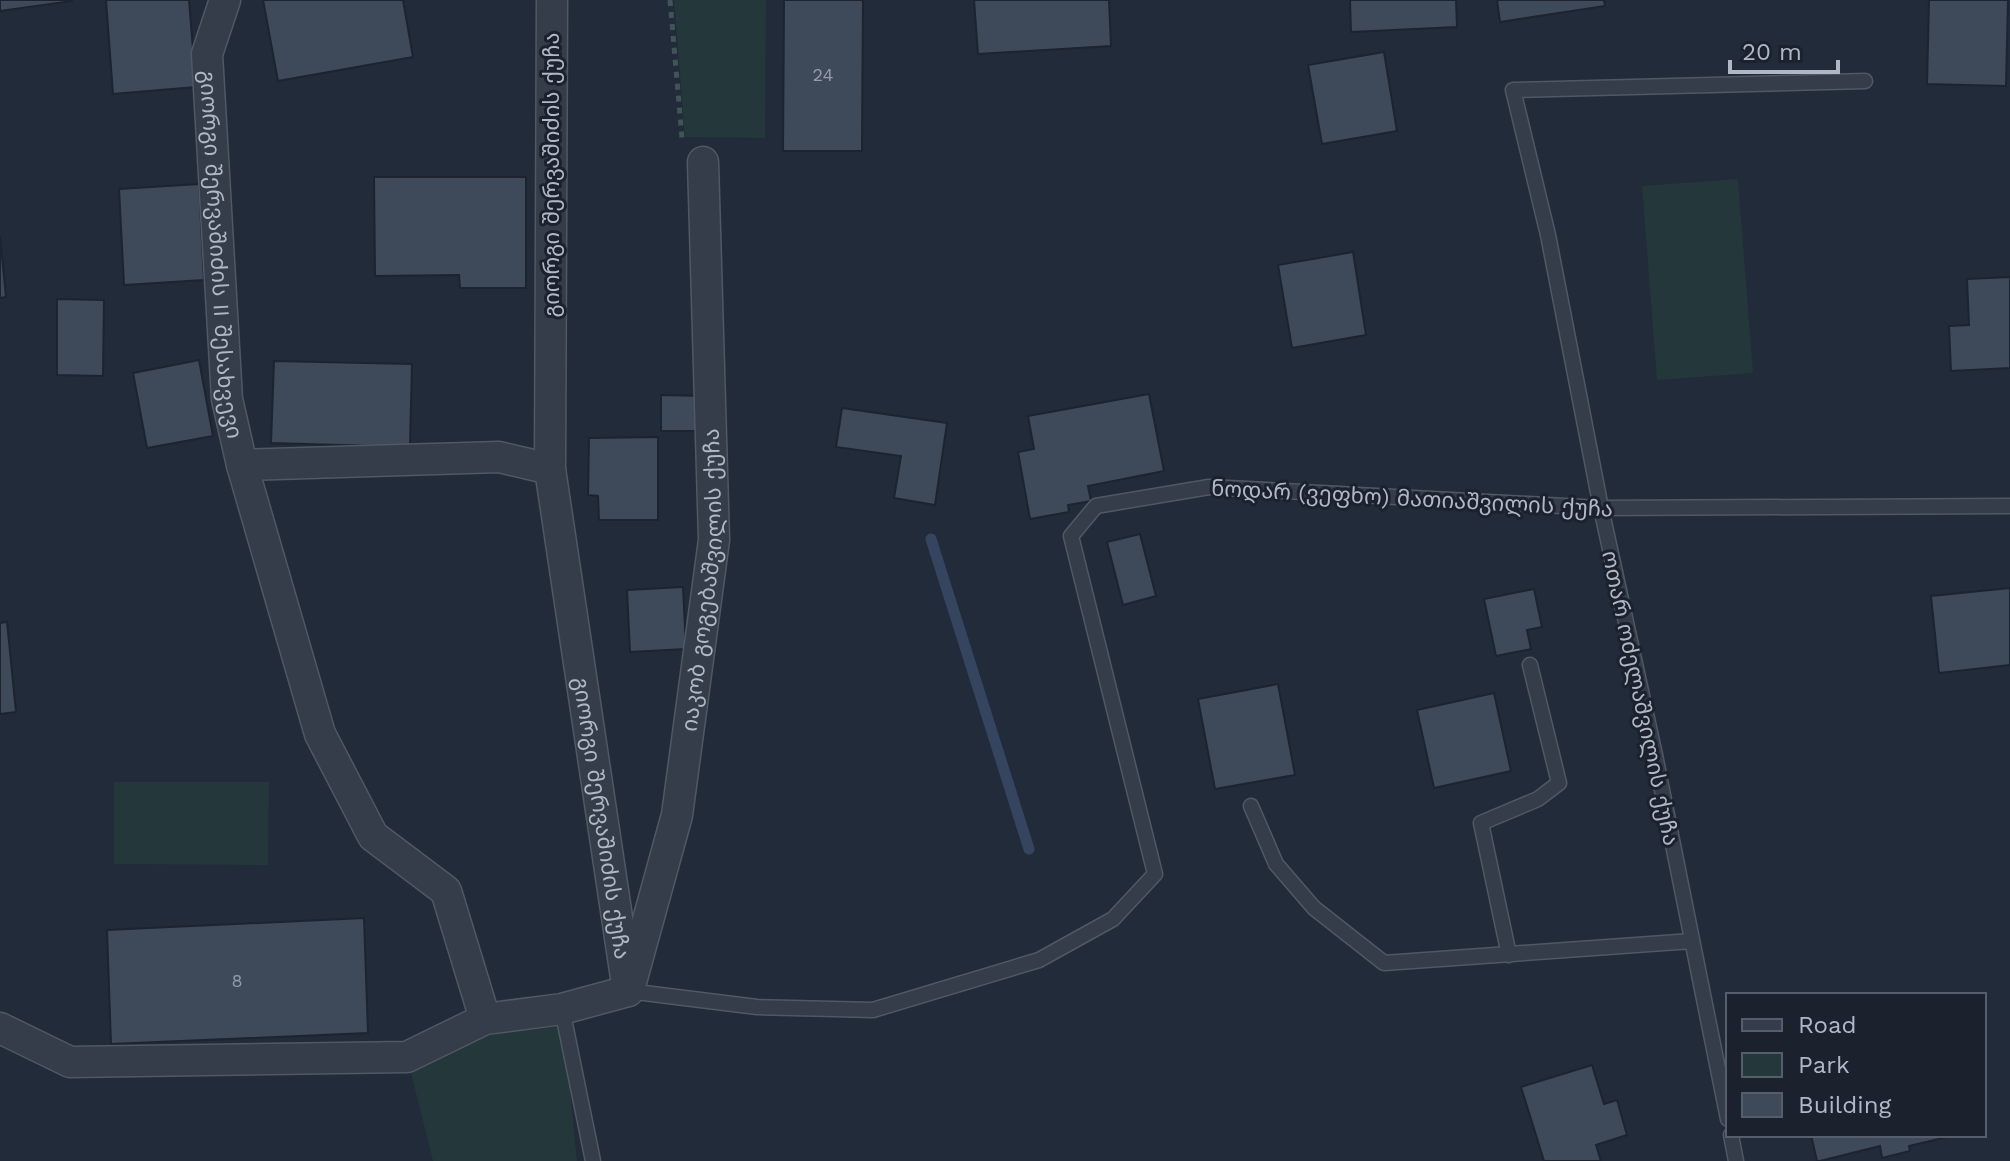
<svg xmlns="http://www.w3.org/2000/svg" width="2010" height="1161" font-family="'Work Sans','Noto Sans Georgian',sans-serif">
	<rect width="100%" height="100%" fill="#222b39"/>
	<path fill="#24373a" d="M674 0H766L765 138 685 137Z
		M1738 179 1753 373 1657 380 1642 186Z
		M114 782H269L268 865 114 864Z
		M562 1009 577 1161H433L407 1057Z"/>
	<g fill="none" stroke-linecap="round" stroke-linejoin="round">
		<path stroke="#354560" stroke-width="11" d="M931 539 1029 849"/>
	</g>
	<path fill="#3e4959" stroke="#1d2430" stroke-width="2" d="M0 0H72V1L0 11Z
		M106 0H189L196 87 113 94Z
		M263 0H403L413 57 278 81Z
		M784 0H863L862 151H783Z
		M974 0H1109L1111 46 978 54Z
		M1350 0H1456L1457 27 1351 32Z
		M1497 0H1604L1605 6 1500 22Z
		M1929 0H2008L2006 86 1927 84Z
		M1384 52 1397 131 1322 144 1308 65Z
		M374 177H526V288H460L459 275 375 276Z
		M199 184 204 280 124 285 119 189Z
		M0 236 6 297 0 298Z
		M1353 252 1366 335 1292 348 1278 265Z
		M2010 277V368L1951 371 1949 326 1969 325 1967 279Z
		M57 299 104 300 103 376 57 375Z
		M199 360 213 436 147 448 133 373Z
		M274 361 412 364 410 447 271 443Z
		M1149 394 1164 471 1088 486 1091 501 1068 505 1069 512 1030 519 1018 452 1034 449 1028 416Z
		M661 395 705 396 704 431H661Z
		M842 408 947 423 935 505 894 498 901 456 836 447Z
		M658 437V520H599L598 496 588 495 589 438Z
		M1140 534 1156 596 1123 605 1107 542Z
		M683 587 686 649 630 652 627 590Z
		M2010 588V665L1939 673 1931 596Z
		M1534 589 1542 627 1527 630 1531 649 1496 656 1484 599Z
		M7 622 16 712 0 714V623Z
		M1278 684 1295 775 1215 789 1198 699Z
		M1494 693 1511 771 1434 788 1417 710Z
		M364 918 368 1033 111 1044 107 930Z
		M1592 1065 1604 1104 1617 1100 1627 1135 1596 1145 1601 1161H1544L1521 1087Z
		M1811 1135H1956L1909 1146 1910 1151 1882 1158 1880 1146 1820 1161H1817Z"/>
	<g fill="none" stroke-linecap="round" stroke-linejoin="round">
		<g stroke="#505864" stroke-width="17">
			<path id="service" d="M1251 806 1276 864 1314 908 1384 963 1692 941
				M1509 955 1481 823 1538 799 1559 783 1530 665
				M628 991 757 1007 873 1010 1039 960 1113 919 1155 874 1071 536 1096 506 1209 487 1601 508 2010 506
				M562 1009 593 1161
				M1728 1119 1655 755 1601 508 1548 235 1513 90 1865 81
				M1731 1135 1736 1161"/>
		</g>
		<g stroke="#505864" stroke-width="33">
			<g id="minor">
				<path id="s1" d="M225 0 207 54 227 399 242 465 320 734 373 836 446 891 485 1019"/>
				<path id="s2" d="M552 0 550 469 628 991"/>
				<path d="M242 465 499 457 550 469"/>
				<path id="s3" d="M631 982 677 815 714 540 703 162"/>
				<path d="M0 1028 70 1062 407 1057 485 1019 562 1009 628 991"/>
			</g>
		</g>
		<path stroke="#415458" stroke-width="5" stroke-dasharray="6 6" stroke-linecap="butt" d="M670 0 682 138"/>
		<use href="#service" stroke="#353d4a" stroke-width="14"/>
		<use href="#minor" stroke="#353d4a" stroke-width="30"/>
	</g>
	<g text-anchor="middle" stroke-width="6" stroke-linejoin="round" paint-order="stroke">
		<g font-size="18" fill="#949cab">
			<text x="823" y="81">24</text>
			<text x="237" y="987">8</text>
		</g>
		<g font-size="22" fill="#b0b8c6" stroke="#1b222e">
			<text transform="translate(551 175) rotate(-90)" y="8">გიორგი შერვაშიძის ქუჩა</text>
			<text dy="8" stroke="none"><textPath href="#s1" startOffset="258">გიორგი შერვაშიძის II შესახვევი</textPath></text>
			<text transform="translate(1412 498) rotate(3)" y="8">ნოდარ (ვეფხო) მათიაშვილის ქუჩა</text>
			<text dy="8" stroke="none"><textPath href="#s3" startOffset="410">იაკობ გოგებაშვილის ქუჩა</textPath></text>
			<text transform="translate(1641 698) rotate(78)" y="8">ოთარ ოძელაშვილის ქუჩა</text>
			<text dy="8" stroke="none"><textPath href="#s2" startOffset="822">გიორგი შერვაშიძის ქუჩა</textPath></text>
		</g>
	</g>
	<rect x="1726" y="993" width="260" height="144" fill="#1b222e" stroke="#575e6b" stroke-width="2"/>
	<rect x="1742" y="1019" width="40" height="12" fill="#353d4a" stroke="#575e6b" stroke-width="2"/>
	<text x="1798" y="1033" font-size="24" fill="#b0b8c6">Road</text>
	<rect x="1742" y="1053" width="40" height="24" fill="#24373a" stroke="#575e6b" stroke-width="2"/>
	<text x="1798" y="1073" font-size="24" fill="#b0b8c6">Park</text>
	<rect x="1742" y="1093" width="40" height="24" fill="#3e4959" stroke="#575e6b" stroke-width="2"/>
	<text x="1798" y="1113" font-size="24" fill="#b0b8c6">Building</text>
	<path d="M1730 60v12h108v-12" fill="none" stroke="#b0b8c6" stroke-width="4"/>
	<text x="1742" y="60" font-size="24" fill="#b0b8c6" stroke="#1b222e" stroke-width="6" paint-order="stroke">20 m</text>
</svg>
